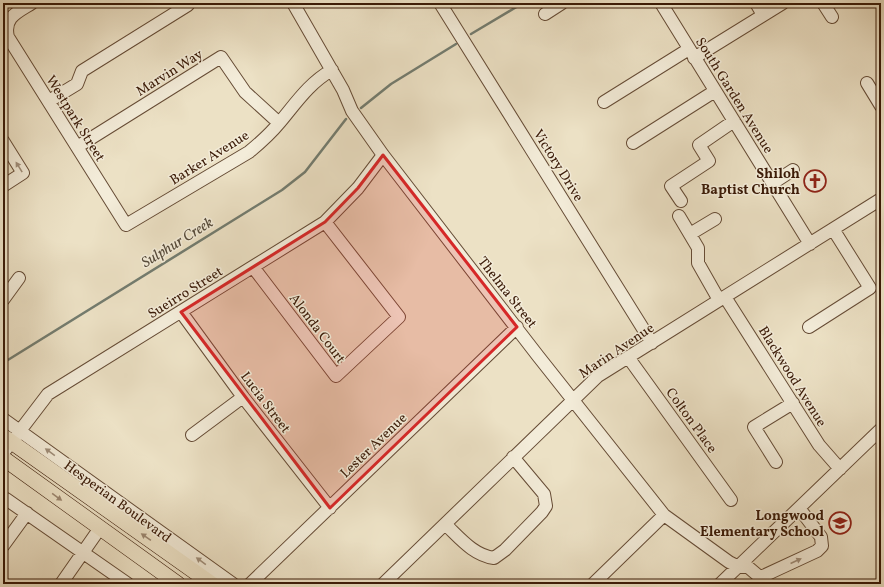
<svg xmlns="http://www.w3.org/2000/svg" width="884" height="587" font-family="Vollkorn,serif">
	<rect width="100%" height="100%" fill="#ece1c5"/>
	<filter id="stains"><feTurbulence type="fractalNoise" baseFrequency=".005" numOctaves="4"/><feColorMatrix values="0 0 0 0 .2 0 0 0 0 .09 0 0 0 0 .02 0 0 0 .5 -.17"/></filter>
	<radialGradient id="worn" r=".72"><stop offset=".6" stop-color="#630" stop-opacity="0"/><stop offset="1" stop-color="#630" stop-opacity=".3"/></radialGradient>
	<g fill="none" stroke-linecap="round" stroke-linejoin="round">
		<path stroke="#737c6f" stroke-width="2.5" d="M471 34 523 3
			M361 108 391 84 456 44
			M3 363 282 190 305 172 346 119"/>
		<g stroke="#664c36" stroke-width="14">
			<path id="minor" d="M32 3C18 12 3 17 8 37L126 225 249 152C260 143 271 133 280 122 296 103 309 83 332 70
				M293 3 343 90 352 111 383 155 538 356 664 515 729 562 739 567H748L768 584
				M440 3 652 343
				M661 3 810 244
				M756 3 763 15
				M823 3 832 17
				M545 14 562 3
				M694 58 783 3
				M867 83 881 106
				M49 101 77 84 82 71 188 5
				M604 102 689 49
				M3 141 23 173 3 186
				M633 143 715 91
				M77 147 221 57 245 92 279 123
				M773 183 793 170
				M681 201 671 186 709 161 699 145 734 121
				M679 216 698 248V263L719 300
				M690 234 715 219
				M253 267 336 376 399 317 325 222
				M725 297 819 445 840 469
				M3 300 19 278
				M181 312 243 397 330 508
				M809 327 870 288 833 229
				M628 357 731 500
				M3 419 233 584
				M192 435 243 397
				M3 453 48 394 325 222 358 188 383 155
				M776 462 754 427 793 403
				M3 503 6 499 128 584
				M445 524C460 538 473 555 494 558L505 550 542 512 546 506 544 494 513 457
				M3 546 27 513
				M761 577 817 551 822 546 821 537 799 508
				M61 584 100 528
				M250 584 517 327
				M383 584 598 376 881 199
				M593 584 664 515
				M720 584 881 429"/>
		</g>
		<g stroke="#3a1a07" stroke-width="16">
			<path id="major" d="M3 436 212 584
				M3 458 178 584"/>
		</g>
		<use href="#minor" stroke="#f3ecd9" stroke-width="12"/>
		<use href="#major" stroke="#ece1c5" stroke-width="15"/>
	</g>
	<defs><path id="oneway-solid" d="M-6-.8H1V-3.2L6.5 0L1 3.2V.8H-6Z"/></defs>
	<g fill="#a08e7a">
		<use href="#oneway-solid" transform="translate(19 167) rotate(-122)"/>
		<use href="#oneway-solid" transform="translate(50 452) rotate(-144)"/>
		<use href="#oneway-solid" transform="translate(201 561) rotate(-144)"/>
		<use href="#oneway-solid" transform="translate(796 561) rotate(-25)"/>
	</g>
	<g fill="#9c8770">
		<use href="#oneway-solid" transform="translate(57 497) rotate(36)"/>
		<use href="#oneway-solid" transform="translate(146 537) rotate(-145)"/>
	</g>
	<path fill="#d62828" fill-opacity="0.2" stroke="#d62828" stroke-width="3" stroke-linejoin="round" d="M383 155 517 327 330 508 181 312 325 222 358 188Z"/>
	<defs>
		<g id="church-ring" transform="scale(1.15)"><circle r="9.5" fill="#f3ecd9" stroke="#8f2418" stroke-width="1.5"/><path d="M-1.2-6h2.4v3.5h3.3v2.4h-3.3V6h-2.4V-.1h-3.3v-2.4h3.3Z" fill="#8f2418"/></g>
		<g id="school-ring" transform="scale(1.15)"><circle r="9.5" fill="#f3ecd9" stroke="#8f2418" stroke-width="1.5"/><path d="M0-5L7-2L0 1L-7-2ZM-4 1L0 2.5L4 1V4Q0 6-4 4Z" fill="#8f2418"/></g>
	</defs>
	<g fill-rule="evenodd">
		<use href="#church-ring" x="815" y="181"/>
		<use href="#school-ring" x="840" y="523"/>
	</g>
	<g text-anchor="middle" stroke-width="3" stroke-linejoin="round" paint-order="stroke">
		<g font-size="14" fill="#3a1a07" stroke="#f3ecd9">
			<text transform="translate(169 72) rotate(-32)" y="5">Marvin Way</text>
			<text transform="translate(735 95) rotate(58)" y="5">South Garden Avenue</text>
			<text transform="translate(76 118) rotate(58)" y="5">Westpark Street</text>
			<text transform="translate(209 157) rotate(-32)" y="5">Barker Avenue</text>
			<text transform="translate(559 165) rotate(58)" y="5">Victory Drive</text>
			<text transform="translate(185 292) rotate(-32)" y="5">Sueirro Street</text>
			<text transform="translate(508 292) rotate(52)" y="5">Thelma Street</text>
			<text transform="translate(318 328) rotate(53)" y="5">Alonda Court</text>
			<text transform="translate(616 350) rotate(-34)" y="5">Marin Avenue</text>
			<text transform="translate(793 376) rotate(58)" y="5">Blackwood Avenue</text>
			<text transform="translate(266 402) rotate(53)" y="5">Lucia Street</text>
			<text transform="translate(692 420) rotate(54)" y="5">Colton Place</text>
			<text transform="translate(373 445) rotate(-44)" y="5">Lester Avenue</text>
			<text transform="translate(118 501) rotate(36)" y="5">Hesperian Boulevard</text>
		</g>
		<g font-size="14" font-weight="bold" fill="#3a1a07" stroke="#f3ecd9" text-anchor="end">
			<text x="800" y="178">Shiloh<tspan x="800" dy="16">Baptist Church</tspan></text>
			<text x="824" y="520">Longwood<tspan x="824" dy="16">Elementary School</tspan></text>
		</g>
		<g font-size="15" font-style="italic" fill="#564b3b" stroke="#f3ecd9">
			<text transform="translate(177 242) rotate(-32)" y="5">Sulphur Creek</text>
		</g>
	</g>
	<rect width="884" height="587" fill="none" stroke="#ece1c5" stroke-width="16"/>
	<rect x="4" y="4" width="876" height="579" fill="none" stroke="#3a1a07" stroke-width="2"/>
	<rect x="8" y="8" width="868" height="571" fill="none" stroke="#3a1a07"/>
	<rect width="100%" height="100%" filter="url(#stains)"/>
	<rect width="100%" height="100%" fill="url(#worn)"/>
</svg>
